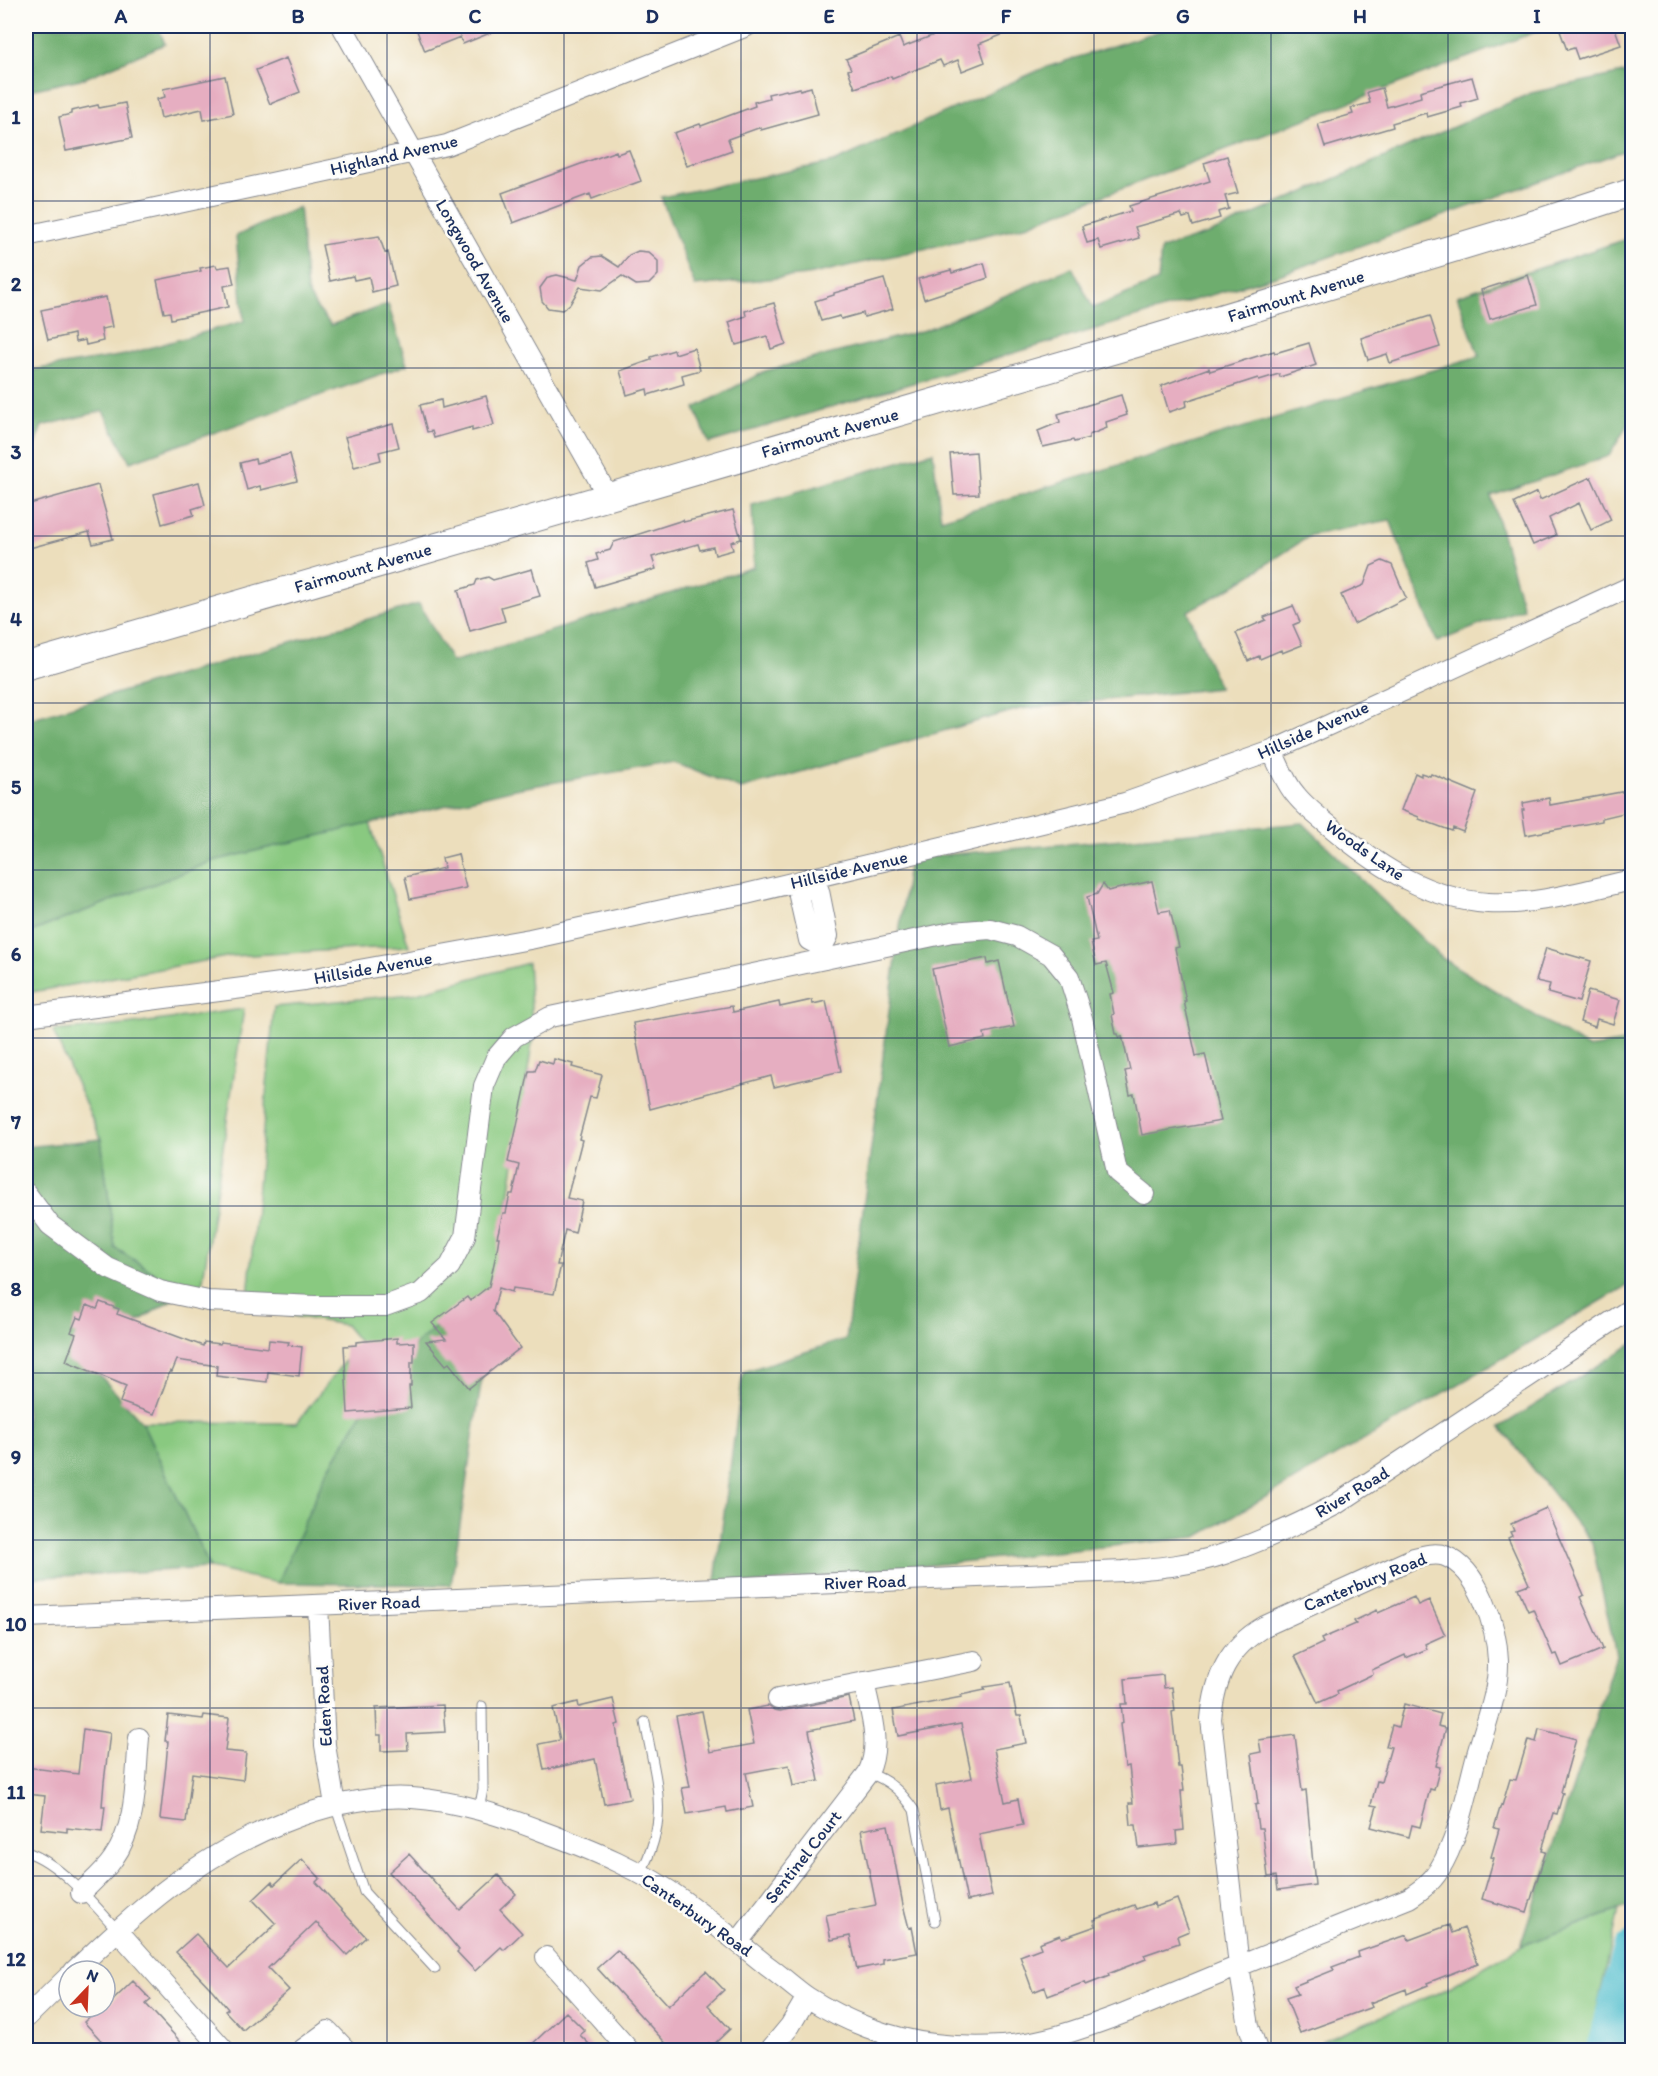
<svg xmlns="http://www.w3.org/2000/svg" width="1658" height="2076" font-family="Itim,sans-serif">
	<rect width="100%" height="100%" fill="#fdfcf7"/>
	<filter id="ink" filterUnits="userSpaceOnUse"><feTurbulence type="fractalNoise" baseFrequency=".0167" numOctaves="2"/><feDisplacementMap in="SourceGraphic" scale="12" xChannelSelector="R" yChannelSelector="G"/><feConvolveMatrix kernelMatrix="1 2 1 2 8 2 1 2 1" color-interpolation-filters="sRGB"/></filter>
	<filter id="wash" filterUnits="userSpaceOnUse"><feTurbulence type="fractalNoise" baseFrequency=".008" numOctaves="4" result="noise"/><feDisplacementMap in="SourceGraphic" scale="24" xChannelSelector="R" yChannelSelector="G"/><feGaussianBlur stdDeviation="1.35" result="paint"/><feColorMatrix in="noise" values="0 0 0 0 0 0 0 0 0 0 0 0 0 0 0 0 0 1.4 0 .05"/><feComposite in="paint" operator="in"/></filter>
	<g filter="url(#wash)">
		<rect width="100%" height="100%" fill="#ecdebc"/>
		<path fill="#89c980" stroke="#527c6f" stroke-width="1.5" d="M370 823 409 946 232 956 26 993V934L213 861Z
			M528 963 533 1037 492 1310 391 1365 326 1473 278 1583 210 1568 142 1422 297 1423 359 1342 345 1325 247 1308 274 1007 413 994Z
			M244 1009 202 1286 184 1292 115 1248 101 1139 53 1031 126 1025Z
			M1619 1910 1588 2050H1326L1322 2041 1438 1993 1521 1946Z"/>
		<path fill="#6ead6e" stroke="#446e66" stroke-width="1.5" d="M26 26H158L165 44 85 78 26 91Z
			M1175 26H1551L1021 227 808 275 695 286 661 197 834 162 1044 68Z
			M1632 71V148L1279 275 709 443 695 408 765 371 925 330 1072 267 1093 308 1158 281 1161 249 1211 233 1531 93Z
			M299 207 307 291 316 307 331 325 388 304 407 365 130 462 103 411 42 426 26 468V371L125 355 244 321 236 236Z
			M1632 237V418L1609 456 1491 496 1523 608 1437 642 1390 520 1311 535 1232 587 1188 611 1219 688 1020 709 741 789 674 762 515 789 213 861 26 934V720L419 604 452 662 754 567 752 505 933 452 941 519 1479 356 1457 296Z
			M1303 823 1442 958 1588 1048 1632 1041V1283L1197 1537 714 1588 743 1372 846 1339 909 858Z
			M101 1139 115 1248 184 1292 139 1321 94 1331 95 1370 142 1422 210 1568 26 1578V1486L31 1484 26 1438V1147Z
			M492 1310 451 1585 278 1583 326 1473 391 1365 443 1321Z
			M1632 1344V1905L1521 1946 1616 1655 1592 1543 1500 1427Z"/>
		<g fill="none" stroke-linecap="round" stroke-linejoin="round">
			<path stroke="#54bfcf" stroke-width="38" d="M1605 2050 1632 1950"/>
		</g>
		<g id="blocks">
			<path fill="#e6aec1" d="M431 26H507L463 44 460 37 425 51 417 31Z
				M957 26H1024L979 44 985 62 962 71 958 60 943 66 940 60 892 79 891 76 855 88 848 70 851 69 846 59 899 37 903 47Z
				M1577 26H1614L1621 45 1578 59 1574 48 1567 50 1560 31Z
				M286 58 300 92 270 104 256 70Z
				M225 76 233 114 204 120 202 109 161 118 157 99 165 97 163 89Z
				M1472 77 1478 98 1461 103 1462 107 1427 117 1426 113 1392 123 1393 127 1325 147 1318 124 1353 114 1351 108 1370 103 1367 92 1382 88 1387 107 1421 97 1420 91Z
				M811 87 818 114 761 130V127L728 139 732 150 687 166 674 133 700 124 701 126 755 106 754 102 769 98 768 94 786 90 787 91 800 88V90Z
				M125 103 132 138 66 151 59 117 71 114V111L98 105 99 108Z
				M629 150 641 181 592 199 590 194 513 223 502 193 616 151 617 154Z
				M1227 156 1238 193 1225 196 1229 209 1218 212 1220 218 1193 226 1190 216 1183 218 1181 214 1135 227 1139 238 1101 249 1098 240 1087 243 1082 226 1131 211 1129 206 1210 181 1204 163Z
				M379 236 385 253 388 252 396 286 372 292 369 277 354 280 353 276 330 281 322 245Z
				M638 251 648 252 658 261V275L649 284 636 285 622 276 602 290 580 287 570 304 562 310 548 308 542 301 540 288 548 277 557 275 577 280 582 265 592 257 602 256 619 267 629 255Z
				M984 263 988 278 924 299 918 279 951 270 952 273Z
				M216 265 217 268 230 266 234 284 224 286 228 307 171 319 170 312 164 313 157 280 201 271 200 268Z
				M1528 275 1537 305 1490 319 1481 290Z
				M884 279 893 309 864 317 863 313 841 319 840 316 821 321 815 301 834 295V293Z
				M106 297 112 327 101 329 103 341 86 345 85 340 75 342 74 334 48 340 41 310Z
				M774 303 786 344 771 349 767 336 736 345 729 322 746 316 745 311Z
				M1430 316 1440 347 1390 363 1387 354 1368 360 1361 338Z
				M1309 343 1316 365 1280 377 1279 374 1259 380 1258 378 1186 401 1187 406 1169 412 1161 386 1209 368 1210 371 1274 351 1275 353Z
				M694 348 700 370 682 375 684 384 648 395 647 389 627 395 620 371 651 360V357L674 350 675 354Z
				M1121 395 1127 415 1106 422 1107 428 1089 435V438L1074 442 1073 440 1043 447 1038 431 1060 422 1058 414Z
				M486 396 494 425 472 431V427L434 438 432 431 427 432 420 405 441 400 442 408Z
				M393 424 399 447 379 452 381 460 354 467 345 437Z
				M976 452 979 494 954 495 950 454Z
				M290 454 297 481 261 490 260 486 247 490 240 463 255 459 256 463Z
				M1591 477 1611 520 1591 530 1579 503 1549 518 1556 535 1533 545 1514 503 1537 492 1540 500Z
				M199 482 205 505 192 509 194 515 162 524 154 494Z
				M98 485 113 539 93 544 89 532 26 549V505Z
				M733 510 741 539 731 542 733 550 715 555 713 547 700 550 698 544 652 557 656 569 595 587 588 563 598 560 596 554 610 550 614 542 683 520 684 522Z
				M1382 561 1392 565 1406 598 1354 624 1341 595 1364 585 1371 566Z
				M532 569 540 596 501 607 505 621 470 631 458 590 475 585 477 580 488 577 493 580Z
				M1293 606 1300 622 1293 625 1302 645 1282 653 1281 650 1260 659 1259 656 1248 661 1236 633 1266 620 1264 617Z
				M1415 773 1421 776V773L1430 776 1431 774 1477 793 1463 832 1453 828 1452 831 1419 819V817L1401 810Z
				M1632 790V811L1602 818V821L1526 835 1522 810H1524L1523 803 1549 798 1550 805Z
				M458 854 466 888 410 899 405 877 444 868 442 858Z
				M1152 881 1159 912 1170 910 1179 947 1175 948 1186 1001H1184L1196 1056 1205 1054 1221 1121 1142 1135 1134 1094 1130 1095 1125 1071 1130 1070 1122 1036 1119 1037 1118 1034H1116L1112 1015 1114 1014 1110 994 1114 993 1106 963 1096 965 1091 942 1097 941 1087 897 1097 894 1103 884 1108 891Z
				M1546 948 1591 961 1579 1002 1548 993 1550 984 1536 981Z
				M987 958 988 964 999 961 1014 1027 984 1033 985 1039 949 1047 932 969Z
				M1588 991 1620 1000 1613 1024 1597 1019 1595 1027 1580 1022Z
				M812 1000 813 1004 826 1001 841 1071 774 1087 771 1076 650 1109 633 1023 732 1006 733 1012 779 1002 780 1007Z
				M554 1059 573 1064 572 1067 602 1075 596 1098 590 1097 579 1139 582 1140 567 1198 582 1201 575 1233 565 1230 557 1265H561L554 1294 513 1288 512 1292 499 1288 493 1311 520 1348 469 1388 449 1363 446 1365 426 1341 446 1339 432 1323 467 1297 470 1301 489 1286 497 1250 499 1237H497L503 1213H506L510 1194H513L519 1165 508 1162 512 1144H513L529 1071H535L539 1060 553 1064Z
				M100 1302 119 1309 117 1314 203 1346 204 1342 220 1344 221 1342 268 1348 269 1340 289 1342 288 1345 302 1347 299 1376 268 1372 267 1382 216 1376 217 1366 177 1360 172 1372 170 1371 154 1414 120 1402 126 1386 66 1361 76 1334 71 1332 77 1317 82 1319 87 1305 97 1309Z
				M397 1338V1343L414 1342V1362H411V1386H409L411 1408 348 1413 344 1346 356 1345V1342Z
				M1546 1508 1584 1595 1580 1597 1603 1649 1562 1666 1557 1654 1553 1655 1533 1609 1528 1611 1518 1588 1529 1584 1508 1538 1512 1536 1510 1532 1514 1531 1511 1524Z
				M1414 1597 1418 1605 1429 1600 1445 1635 1425 1644 1427 1649 1406 1658 1405 1655 1372 1670 1373 1674 1337 1691 1338 1694 1318 1703 1295 1656 1323 1643 1321 1639 1356 1624 1354 1621 1377 1610 1378 1613Z
				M1163 1675 1164 1688 1172 1687 1175 1711 1172 1712 1178 1767H1181L1184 1791H1181L1184 1830 1176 1831 1177 1844 1139 1848 1136 1825H1131L1129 1803H1133L1129 1766 1125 1767 1120 1724 1123 1723 1121 1704H1127L1125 1679Z
				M1010 1683 1017 1716H1021L1026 1743 994 1749 1005 1802 1018 1799 1023 1825 979 1834 992 1896 967 1901 948 1808 940 1810 936 1785 972 1778 961 1724 898 1736 893 1710 962 1697 961 1695 985 1690 984 1687Z
				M849 1697 854 1721 809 1730 819 1781 793 1786 789 1765 746 1773 753 1807 727 1812 726 1807 687 1814 682 1788 690 1787 676 1716 702 1711 710 1752 754 1744 747 1710 768 1706 774 1710 780 1711Z
				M613 1699 619 1724 616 1725 619 1748 630 1799 604 1804 595 1759 544 1770 539 1744 560 1740 553 1708 578 1702 579 1707Z
				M1404 1704 1441 1714 1438 1726 1446 1728 1436 1766 1440 1767 1434 1790 1430 1789 1420 1827 1412 1825 1409 1837 1371 1827 1377 1806 1371 1805 1377 1781 1381 1782 1391 1747 1386 1746 1392 1725 1398 1727Z
				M443 1705 445 1732 407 1734 408 1750 381 1751V1735H377L376 1708Z
				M168 1715 203 1719 204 1715 229 1718 225 1751 246 1753 243 1780 192 1773 186 1822 160 1819 166 1765 168 1741H165Z
				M83 1729 110 1733 104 1782 102 1806H105L102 1832 67 1828V1832L41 1829 45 1796 26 1794V1767L78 1774Z
				M1539 1729 1576 1739 1561 1792 1563 1793 1557 1814 1553 1813 1542 1850 1546 1851 1527 1912 1482 1899 1494 1858 1491 1857 1499 1829 1494 1828 1501 1805 1502 1806 1510 1779 1516 1780 1528 1740 1536 1742Z
				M1295 1735 1302 1791 1306 1790 1315 1885 1278 1890 1276 1876 1268 1877 1262 1828H1258L1255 1805 1258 1804 1251 1754 1261 1752 1259 1740Z
				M888 1825 903 1905 909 1928 912 1927 917 1953 883 1959V1964L857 1969 850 1936 831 1940 826 1915 876 1905 861 1830Z
				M409 1854 460 1910 498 1875 516 1894 500 1909 522 1933 504 1950 501 1947 475 1971 457 1952 459 1950 444 1932 389 1872Z
				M302 1859 320 1878 316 1882 366 1937 347 1955 316 1922 268 1968 289 1990 243 2030 225 2011 228 2009 213 1991 176 1952 196 1934 229 1968 276 1924 253 1900 272 1882 274 1885Z
				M1177 1899 1189 1931 1177 1936 1179 1943 1144 1955 1146 1959 1108 1974 1109 1976 1086 1985 1085 1982 1048 1996 1045 1987 1033 1992 1020 1956 1041 1948 1039 1943 1060 1935 1062 1938 1096 1926 1094 1920 1134 1905 1136 1909 1154 1903 1155 1907Z
				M1449 1925 1452 1933 1464 1928 1478 1963 1427 1983 1428 1985 1407 1994 1406 1989 1370 2003 1372 2007 1300 2033 1286 1998 1298 1994 1294 1986 1334 1970 1332 1967 1359 1957 1358 1952 1407 1935 1409 1940Z
				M617 1950 668 2006 706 1971 724 1990 708 2005 730 2029 712 2046 709 2043 701 2050H672L597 1968Z
				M133 1981 151 2000 146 2004 188 2050H110L84 2022 100 2007H106Z
				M566 2012 585 2031 580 2035 595 2050H526Z"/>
		</g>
	</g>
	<g filter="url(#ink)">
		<use href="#blocks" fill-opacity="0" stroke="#84868d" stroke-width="1.5"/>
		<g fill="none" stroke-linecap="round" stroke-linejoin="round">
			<g stroke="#84868d" stroke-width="11">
				<path id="lane" d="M868 1773C889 1780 902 1792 914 1810L935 1921
					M335 1805 364 1892 435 1969
					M479 1810 483 1789 482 1706
					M26 1852C58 1861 95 1905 118 1931
					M640 1874C671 1816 656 1783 645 1722"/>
			</g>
			<g stroke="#84868d" stroke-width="22">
				<path id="street" d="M342 26 609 498
					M26 236 447 145 747 26
					M1272 751C1279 765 1285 783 1296 795 1307 809 1323 820 1337 832 1381 868 1429 899 1488 903 1536 906 1586 890 1632 880
					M808 887 819 891 828 936 822 947 825 959
					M808 887 799 896 809 940 822 947
					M26 1016 304 980 530 939 690 904 746 894 1125 803 1272 751 1632 586
					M26 1193 50 1225 108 1268 160 1291 208 1301 314 1306H385L421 1293 450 1266 465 1237 484 1086 496 1058 514 1037 550 1017 952 932 990 929 1017 936 1051 955 1069 977 1082 1018 1117 1172 1144 1194
					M318 1605 325 1745 335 1805
					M26 1617 1123 1571C1156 1568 1192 1565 1224 1554 1262 1541 1299 1524 1335 1505L1632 1308
					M778 1699 974 1661
					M81 1893C92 1882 105 1871 113 1859 138 1824 135 1779 139 1738
					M118 1931 224 2050
					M738 1942 868 1773C882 1744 870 1712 864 1682
					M546 1957 629 2050
					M74 1971C104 1943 134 1914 167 1889 233 1838 328 1793 412 1798 458 1801 503 1816 544 1832 593 1850 642 1870 684 1901 712 1922 739 1943 766 1965 780 1975 793 1987 807 1997 844 2021 890 2039 934 2044 974 2049 1018 2047 1057 2036 1119 2018 1179 1990 1239 1966L1409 1898C1421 1890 1431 1883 1439 1870 1459 1838 1466 1795 1476 1758 1484 1728 1499 1693 1498 1661 1497 1628 1479 1569 1445 1556 1435 1552 1424 1556 1414 1558L1265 1626C1227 1648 1215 1678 1211 1719L1239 1966 1249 2026 1257 2050
					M26 2018 69 1976
					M302 2050 328 2031 346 2050
					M770 2050 790 2026 807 1997"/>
			</g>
			<g stroke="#84868d" stroke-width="29">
				<path id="secondary" d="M26 666 1155 338 1531 225 1632 192"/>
			</g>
			<use href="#lane" stroke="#fff" stroke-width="9"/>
			<use href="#street" stroke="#fff" stroke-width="20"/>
			<use href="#secondary" stroke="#fff" stroke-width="27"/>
		</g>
	</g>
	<path fill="none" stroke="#1b2f5e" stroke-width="1.5" stroke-opacity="0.55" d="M210 26V2050M387 26V2050M564 26V2050M741 26V2050M917 26V2050M1094 26V2050M1271 26V2050M1448 26V2050M26 201H1632M26 368H1632M26 536H1632M26 703H1632M26 870H1632M26 1038H1632M26 1206H1632M26 1373H1632M26 1540H1632M26 1708H1632M26 1876H1632"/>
	<g text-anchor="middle" stroke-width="5" stroke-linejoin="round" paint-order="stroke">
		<g font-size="18" fill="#1b2f5e" stroke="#fdfcf7">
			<text transform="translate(394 155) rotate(-13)" y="6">Highland Avenue</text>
			<text transform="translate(475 261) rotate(60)" y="6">Longwood Avenue</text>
			<text transform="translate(1296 296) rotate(-17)" y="6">Fairmount Avenue</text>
			<text transform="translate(830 433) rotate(-16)" y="6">Fairmount Avenue</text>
			<text transform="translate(363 568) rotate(-16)" y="6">Fairmount Avenue</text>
			<text transform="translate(1313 730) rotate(-24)" y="6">Hillside Avenue</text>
			<text transform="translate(1365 850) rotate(35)" y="6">Woods Lane</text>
			<text transform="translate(849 870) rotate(-13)" y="6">Hillside Avenue</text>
			<text transform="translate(373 968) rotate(-10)" y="6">Hillside Avenue</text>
			<text transform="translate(1352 1492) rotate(-31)" y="6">River Road</text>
			<text transform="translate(865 1582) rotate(-2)" y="6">River Road</text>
			<text transform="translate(1365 1582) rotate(-22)" y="6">Canterbury Road</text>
			<text transform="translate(379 1603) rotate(-2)" y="6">River Road</text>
			<text transform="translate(324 1706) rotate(-93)" y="6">Eden Road</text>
			<text transform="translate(803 1857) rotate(-52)" y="6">Sentinel Court</text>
			<text transform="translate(697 1915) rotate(35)" y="6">Canterbury Road</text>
		</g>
	</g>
	<rect width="1658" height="2076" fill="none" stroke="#fdfcf7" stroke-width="66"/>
	<g transform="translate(87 1989) rotate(23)"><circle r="28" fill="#fdfcf7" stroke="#a3aaba" stroke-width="1.5"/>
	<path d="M0-4.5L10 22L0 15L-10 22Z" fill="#c8321e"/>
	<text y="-9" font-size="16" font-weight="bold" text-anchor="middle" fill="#1b2f5e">N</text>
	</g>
	<rect x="33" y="33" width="1592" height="2010" fill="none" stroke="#1b2f5e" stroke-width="2"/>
	<g font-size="20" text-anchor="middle" font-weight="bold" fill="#1b2f5e">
		<text x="121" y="23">A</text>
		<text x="298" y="23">B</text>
		<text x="475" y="23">C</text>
		<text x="652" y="23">D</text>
		<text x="829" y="23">E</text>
		<text x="1006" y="23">F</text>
		<text x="1183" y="23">G</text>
		<text x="1360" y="23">H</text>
		<text x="1537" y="23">I</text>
		<text x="16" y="124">1</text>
		<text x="16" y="291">2</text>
		<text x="16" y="459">3</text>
		<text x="16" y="626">4</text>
		<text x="16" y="794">5</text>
		<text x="16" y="961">6</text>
		<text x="16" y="1129">7</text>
		<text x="16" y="1296">8</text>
		<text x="16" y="1464">9</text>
		<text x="16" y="1631">10</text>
		<text x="16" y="1799">11</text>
		<text x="16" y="1966">12</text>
	</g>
</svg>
